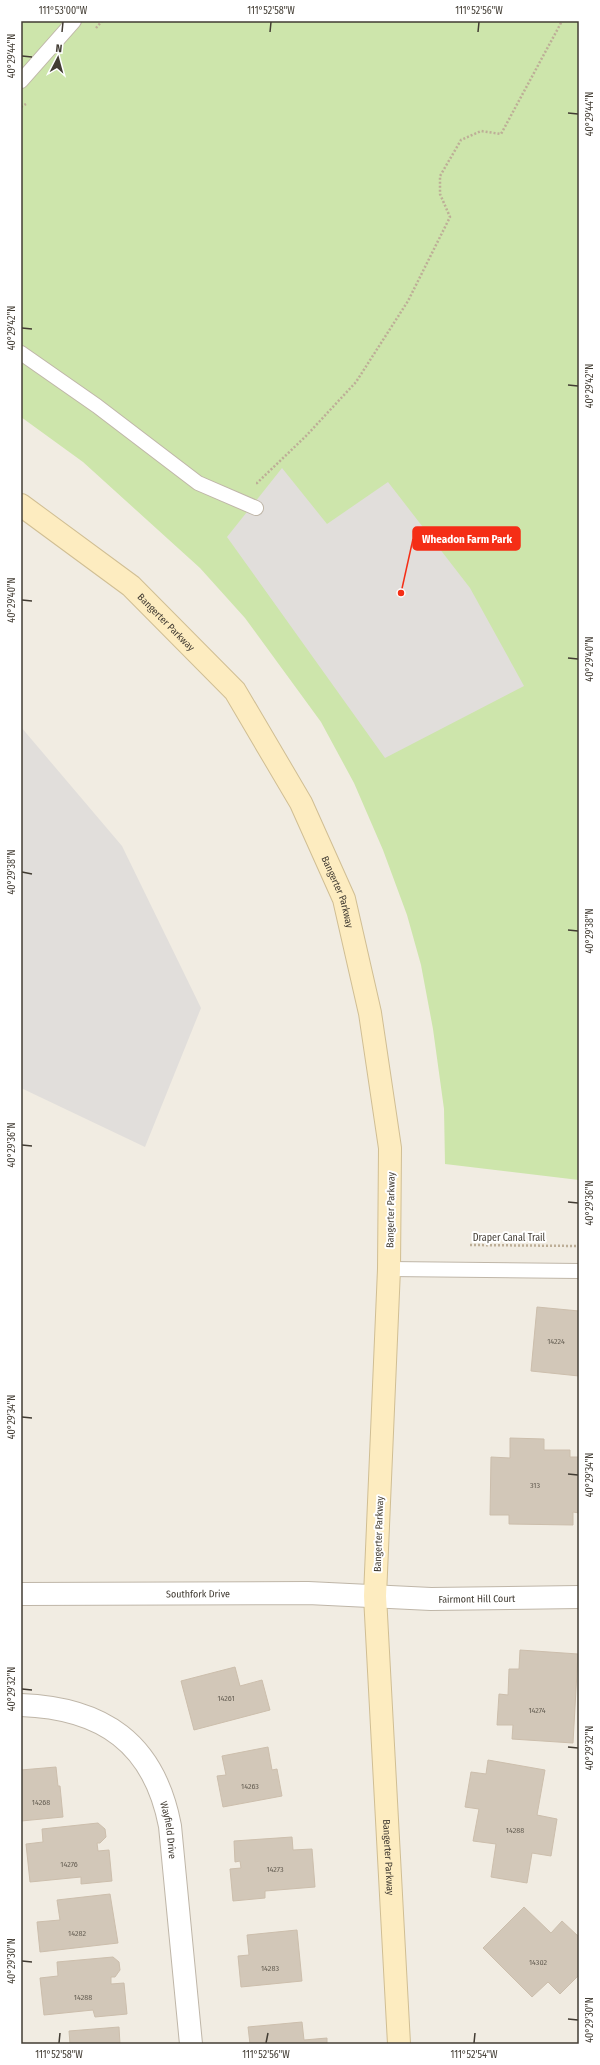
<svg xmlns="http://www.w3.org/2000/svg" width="600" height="2065" font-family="'Fira Sans Condensed',sans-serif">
	<rect width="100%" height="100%" fill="#f1ece2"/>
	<path fill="#cde5ab" d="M21 21H579V1180L445 1164 444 1109 433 1029 421 965 407 915 383 850 354 783 321 722 245 618 200 568 83 462 21 417Z"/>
	<path fill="#e1dedb" d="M282 468 327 524 388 482 470 588 524 686 385 758 227 537Z
		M21 727 122 846 201 1008 145 1147 21 1088Z"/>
	<path fill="#d2c7b8" stroke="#ccbeac" d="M537 1307 579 1311V1376L531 1371Z
		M510 1438 544 1439V1450H570V1457H579V1513L573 1512V1525L509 1524V1515H490L491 1457 510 1458Z
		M520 1650 578 1654 573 1743 512 1739 513 1725H497L499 1694 508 1695 509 1669H519Z
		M235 1667 240 1686 262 1680 270 1710 194 1730 181 1681Z
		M268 1747 272 1770 277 1769 282 1796 223 1807 217 1776 226 1775 222 1756Z
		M488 1760 545 1770 537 1815 557 1819 551 1856 532 1853 527 1883 491 1877 496 1844 473 1841 479 1809 465 1807 471 1772 486 1774Z
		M56 1767 58 1786H60L63 1817 21 1821V1770Z
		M98 1823 105 1829 106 1837 100 1843H97L98 1851 109 1850 112 1881 81 1884V1877L30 1882 26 1844 43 1842 42 1829Z
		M292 1837 293 1850 312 1849 315 1887 265 1891V1898L233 1901 230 1869 241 1868 240 1861 235 1862 234 1841Z
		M110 1894 118 1943 40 1952 37 1922 60 1920 57 1900Z
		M524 1907 551 1933 562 1921 579 1937V1975L560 1994 548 1982 532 1997 483 1948Z
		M297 1930 302 1981 241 1987 238 1956 249 1955 247 1935Z
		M113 1957 119 1962 120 1970 115 1977H111V1984L124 1983 127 2014 95 2017 93 2010 44 2015 40 1978 58 1976 57 1962Z
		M302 2022 304 2040 327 2038V2044H250L248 2027Z
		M119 2027 120 2044H70L69 2031Z"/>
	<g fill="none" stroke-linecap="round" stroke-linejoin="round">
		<g stroke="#bfb6a8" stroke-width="16">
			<path id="service" d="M21 81 74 21
				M21 353 97 406 198 483 256 508
				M389 1269 579 1271"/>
		</g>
		<g stroke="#bfb6a8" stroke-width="24">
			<g id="minor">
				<path id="s1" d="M21 1594 308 1593 431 1599 579 1597"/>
				<path id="s2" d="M21 1705C103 1708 154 1743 170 1826L191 2044"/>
			</g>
		</g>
		<g stroke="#d0be93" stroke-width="24">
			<g id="secondary">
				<path id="s3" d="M21 505 131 586 235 691 301 803 344 899 370 1013 390 1148 389 1269 375 1596 399 2044"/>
			</g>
		</g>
		<path stroke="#bdae97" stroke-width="2.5" stroke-dasharray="2 2" stroke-linecap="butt" d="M96 28 102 21
			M21 107 26 104
			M256 483H257L306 436 356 382 408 301 450 217 440 194V176L461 140 481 131 501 134 562 21
			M470 1245 579 1246"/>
		<use href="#service" stroke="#fff" stroke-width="14"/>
		<use href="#minor" stroke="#fff" stroke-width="22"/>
		<use href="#secondary" stroke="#fdecc0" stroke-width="22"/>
	</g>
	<path fill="none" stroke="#423c33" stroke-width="1.5" d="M62 32 63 22M270 32 271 22M478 32 479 22M22 56 32 57M568 113 578 114M22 328 32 329M568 385 578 386M22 600 32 601M568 658 578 659M22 872 32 874M568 930 578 931M22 1145 32 1146M568 1202 578 1203M22 1417 32 1418M568 1474 578 1475M22 1689 32 1690M568 1747 578 1748M22 1961 32 1962M568 2019 578 2020M59 2043 60 2033M266 2043 268 2033M474 2043 475 2033"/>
	<g text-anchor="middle" stroke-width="4" stroke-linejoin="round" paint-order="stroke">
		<g font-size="8" fill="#665f54">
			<text x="556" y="1344">14224</text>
			<text x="535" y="1488">313</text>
			<text x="226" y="1701">14261</text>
			<text x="537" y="1713">14274</text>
			<text x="250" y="1789">14263</text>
			<text x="41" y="1805">14268</text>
			<text x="515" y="1833">14288</text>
			<text x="69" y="1867">14276</text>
			<text x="275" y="1872">14273</text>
			<text x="77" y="1936">14282</text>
			<text x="538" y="1965">14302</text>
			<text x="270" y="1971">14283</text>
			<text x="83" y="2000">14288</text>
		</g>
		<g font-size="10" fill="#423c33" stroke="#fff">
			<text dy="4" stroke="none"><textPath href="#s3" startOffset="187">Bangerter Parkway</textPath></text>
			<text dy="4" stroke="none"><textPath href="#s3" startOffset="511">Bangerter Parkway</textPath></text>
			<text transform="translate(390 1210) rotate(-89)" y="4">Bangerter Parkway</text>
			<text x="509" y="1241">Draper Canal Trail</text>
			<text transform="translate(378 1534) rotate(-88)" y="4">Bangerter Parkway</text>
			<text dy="4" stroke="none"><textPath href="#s1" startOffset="177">Southfork Drive</textPath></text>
			<text dy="4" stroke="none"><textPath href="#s1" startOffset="456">Fairmont Hill Court</textPath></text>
			<text dy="4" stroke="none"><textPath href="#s2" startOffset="215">Wayfield Drive</textPath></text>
			<text dy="4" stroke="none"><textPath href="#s3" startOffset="1483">Bangerter Parkway</textPath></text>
		</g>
	</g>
	<path fill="none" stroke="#f52e16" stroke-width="1.5" d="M401 593L413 539"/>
	<circle fill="#f52e16" stroke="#fff" stroke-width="1.5" cx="401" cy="593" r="4"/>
	<rect fill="#f52e16" stroke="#f52e16" stroke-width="1.5" x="413" y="527" width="107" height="23" rx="4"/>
	<g font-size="11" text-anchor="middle" font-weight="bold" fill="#fff">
		<text x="467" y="543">Wheadon Farm Park</text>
	</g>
	<rect width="600" height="2065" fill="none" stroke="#ffffff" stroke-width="44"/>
	<g transform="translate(58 58) rotate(6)" stroke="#ffffff" stroke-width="3" paint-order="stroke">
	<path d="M0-3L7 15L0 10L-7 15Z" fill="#423c33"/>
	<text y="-6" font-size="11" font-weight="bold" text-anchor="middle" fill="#423c33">N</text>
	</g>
	<rect x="22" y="22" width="556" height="2021" fill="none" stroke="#423c33" stroke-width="1.5"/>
	<g font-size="10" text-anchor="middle" fill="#423c33">
		<text x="63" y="14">111°53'00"W</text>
		<text x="271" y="14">111°52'58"W</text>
		<text x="479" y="14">111°52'56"W</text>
		<text transform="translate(11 56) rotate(-90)" y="4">40°29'44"N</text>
		<text transform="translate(589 114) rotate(-90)" y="4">40°29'44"N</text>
		<text transform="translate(11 328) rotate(-90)" y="4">40°29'42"N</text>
		<text transform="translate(589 386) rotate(-90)" y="4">40°29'42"N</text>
		<text transform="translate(11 600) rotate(-90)" y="4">40°29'40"N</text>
		<text transform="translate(589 659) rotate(-90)" y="4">40°29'40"N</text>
		<text transform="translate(11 872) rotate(-90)" y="4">40°29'38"N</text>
		<text transform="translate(589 931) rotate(-90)" y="4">40°29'38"N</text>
		<text transform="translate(11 1145) rotate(-90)" y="4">40°29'36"N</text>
		<text transform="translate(589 1203) rotate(-90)" y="4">40°29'36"N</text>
		<text transform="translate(11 1417) rotate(-90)" y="4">40°29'34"N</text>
		<text transform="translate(589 1475) rotate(-90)" y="4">40°29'34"N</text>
		<text transform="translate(11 1689) rotate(-90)" y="4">40°29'32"N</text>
		<text transform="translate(589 1748) rotate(-90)" y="4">40°29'32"N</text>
		<text transform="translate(11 1961) rotate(-90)" y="4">40°29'30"N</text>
		<text transform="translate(589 2020) rotate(-90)" y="4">40°29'30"N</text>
		<text x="59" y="2058">111°52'58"W</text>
		<text x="266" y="2058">111°52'56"W</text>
		<text x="474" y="2058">111°52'54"W</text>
	</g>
</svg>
